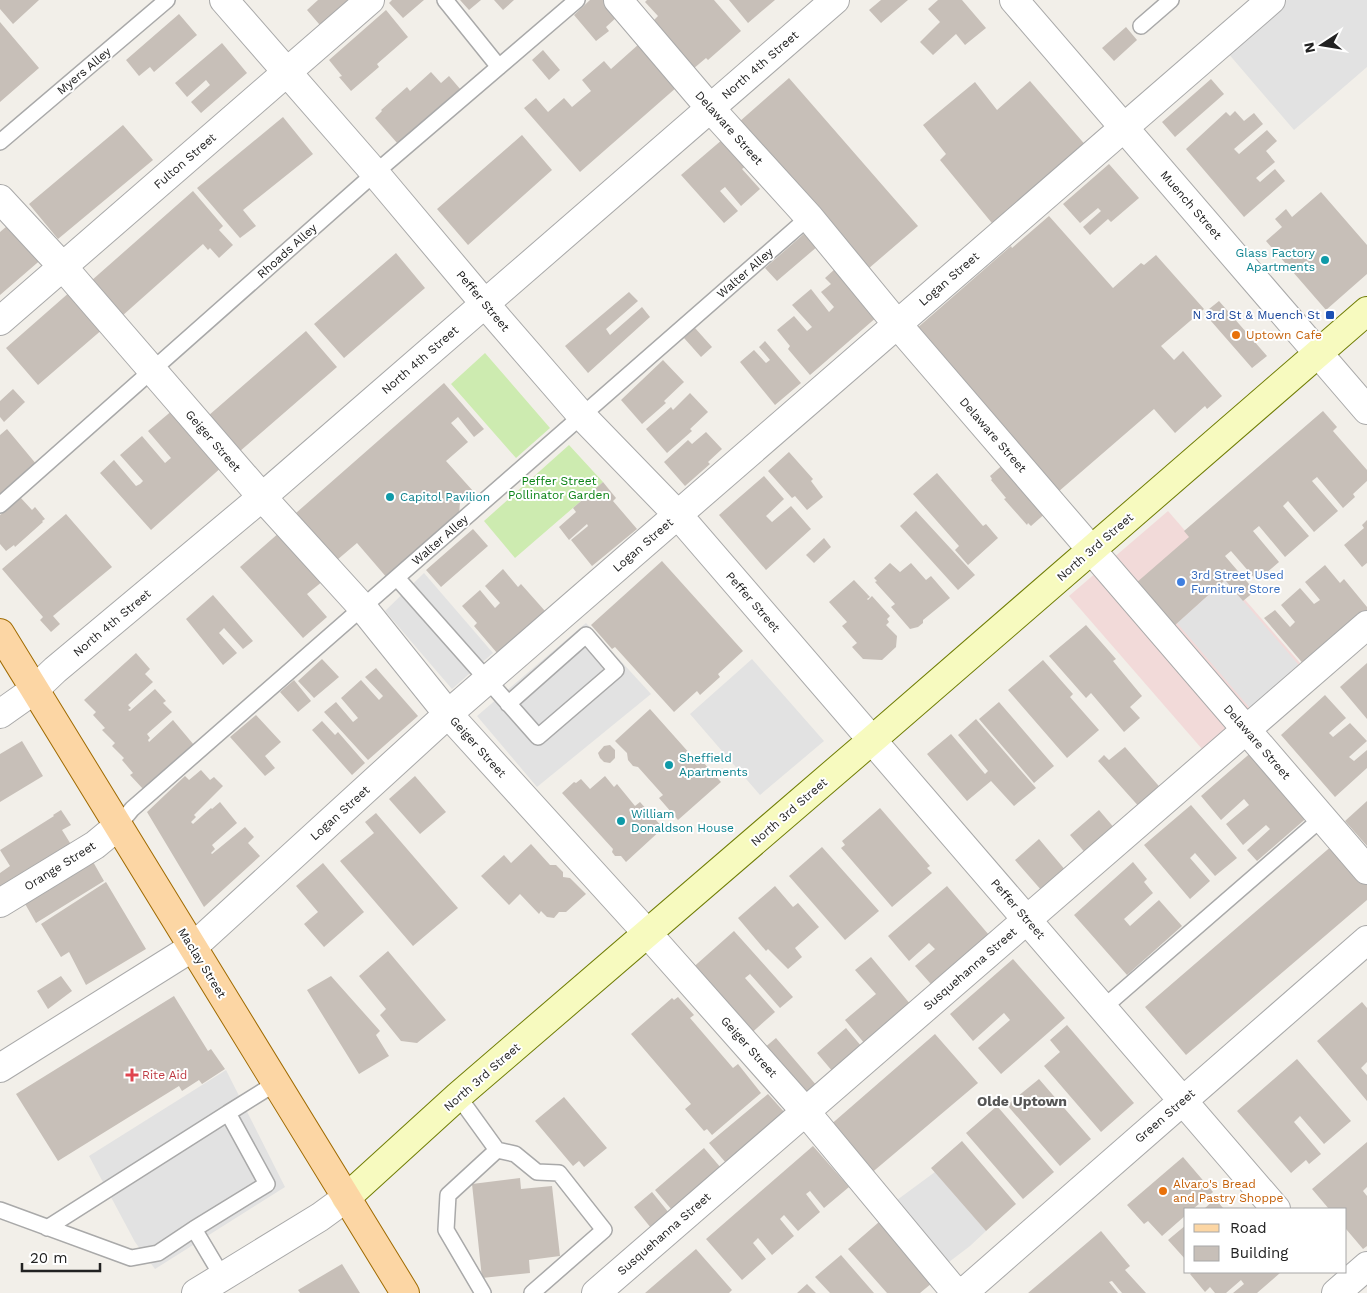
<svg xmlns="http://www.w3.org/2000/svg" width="1367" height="1293" font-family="'Work Sans',sans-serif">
	<rect width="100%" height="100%" fill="#f2efe9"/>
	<path fill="#f2dad9" d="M1168 511 1307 671 1209 757 1069 596Z"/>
	<path fill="#cdebb0" d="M485 353 550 428 516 458 451 384Z
		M569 445 603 482 515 558 484 521Z"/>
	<path fill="#e2e2e2" d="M1287 0H1367V67L1294 130 1227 52Z
		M424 573 493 653 452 689 385 611Z
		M1225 580 1304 671 1255 714 1177 623Z
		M586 623 651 694 537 787 477 716Z
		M752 659 824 741 760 795 690 714Z
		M226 1070 285 1187 155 1269 135 1242 89 1156Z
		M935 1172 986 1231 970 1246 949 1262 897 1200Z"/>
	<path fill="#c7bfb8" d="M0 0H39L13 24 0 9Z
		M318 0H367L325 31 307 10Z
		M392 0H424L403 18 389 3Z
		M460 0H481L469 10Z
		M494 0H514L503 10Z
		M590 0H604L618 16 606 27 609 31 596 41 574 15Z
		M647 0H714L741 31 708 60 706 58 693 69 652 22 658 16 645 2Z
		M729 0H775L748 23Z
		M881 0H908L881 23 869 10Z
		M938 0H962L986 28 965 45 956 34 933 55 920 42 940 22 928 9Z
		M386 10 408 37 377 64 379 67 351 91 339 77 342 76 329 60Z
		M179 14 197 35 154 72 150 67 139 76 126 60Z
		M0 22 39 68 0 102Z
		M1126 27 1137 40 1114 61 1102 48Z
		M222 43 247 73 201 113 191 102 210 85 206 80 187 97 175 83Z
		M639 44 677 87 580 172 524 108 536 98 548 112 564 98 572 107 591 91 582 80 604 61 611 69Z
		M543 50 560 70 549 80 532 60Z
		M431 72 441 83 449 76 461 90 398 144 375 118 382 111 381 110 407 87 410 91Z
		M789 78 918 226 868 269 739 122Z
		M1211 79 1224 94 1175 137 1162 122Z
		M1030 81 1088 148 996 228 940 160 946 154 923 125 975 82 997 110Z
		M1235 111 1244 121 1254 113 1263 124 1234 149 1239 154 1267 130 1277 141 1266 151 1275 162 1256 178 1260 182 1275 169 1285 181 1244 217 1186 149 1226 112 1230 116Z
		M283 117 313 154 243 210 256 226 240 238 197 188Z
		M123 125 153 160 58 239 29 204Z
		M522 135 552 170 468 245 437 209Z
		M723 139 746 166 742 169 760 189 741 206 725 187 720 191 738 211 724 223 681 175Z
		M1109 164 1139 198 1111 222 1108 219 1090 235 1083 227 1101 211 1098 208 1080 223 1063 204Z
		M193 191 223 226 219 230 233 245 219 258 210 248 208 250 203 244 122 316 91 281Z
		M1321 192 1367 245V274L1326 310 1266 241 1282 227 1275 219 1286 209 1292 217Z
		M1049 216 1113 288 1141 263 1144 265 1156 255 1204 309 1161 346 1174 360 1183 351 1222 396 1207 409 1205 406 1175 433 1154 409 1058 492 916 329 1011 246 1012 248Z
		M13 221 44 257 0 295V232Z
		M806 232 818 246 777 281 765 268Z
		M396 253 425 288 344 358 314 324Z
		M835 269 878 316 810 375 788 349 790 346 777 330 794 316 807 331 812 327 792 305 811 289 829 312 834 307 821 292 831 284 825 278Z
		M71 291 104 328 38 385 6 348Z
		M629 292 638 301 606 329 610 335 642 307 650 317 588 373 565 346Z
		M1219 301 1267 356 1252 368 1204 313Z
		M695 328 712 347 701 357 684 338Z
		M306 331 337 367 239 452 208 416Z
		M765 341 801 383 775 405 740 362 754 350 766 363 770 360 759 347Z
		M663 360 684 382 664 401 666 403 642 424 621 400Z
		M444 383 484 429 474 437 458 417 451 423 468 442 446 461 473 491 460 502 459 516 388 579 357 543 337 560 296 513Z
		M13 389 25 402 4 422 0 417V401Z
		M690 393 708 412 690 429 692 431 667 453 646 429 671 407 673 410Z
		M174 409 223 466 151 530 100 473 114 460 136 486 140 484 143 481 120 455 142 436 165 463 171 458 148 431Z
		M1323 411 1337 427 1333 431 1367 470V481L1353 494 1355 497 1343 508 1317 477 1312 481 1338 511 1314 532 1288 501 1283 506 1309 536 1285 557 1259 526 1253 531 1279 562 1257 581 1231 551 1225 556 1255 591 1243 601 1225 580 1174 626 1136 583 1189 537 1184 531Z
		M7 429 37 465 0 496V435Z
		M706 432 722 449 708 462 710 464 685 486 664 462 688 440 692 444Z
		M789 452 813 479 811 481 823 497 807 510 795 496 792 498 768 471Z
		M1006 462 1048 511 1031 526 1028 523 1027 525 1004 499 1006 498 991 480 992 479 990 476Z
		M937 473 983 526 986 524 998 538 968 565 955 550 959 546 913 494Z
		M764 476 784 499 766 516 772 522 791 506 811 529 766 570 719 515Z
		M603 482 616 498 613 501 637 529 592 566 571 540 588 526 587 524 569 540 559 527 576 512 573 508Z
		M20 497 32 510 35 507 45 519 42 521 43 522 15 547 14 545 6 551 0 544V515Z
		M916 511 975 575 958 590 900 526Z
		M66 514 112 567 53 616 60 624 51 632 40 620 43 617 2 569Z
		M1367 520V563L1362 567 1344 545 1364 528 1362 525Z
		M473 529 488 546 441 587 426 570Z
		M280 532 323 581 307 594 327 617 303 638 240 567Z
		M824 538 831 547 814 563 806 555Z
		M662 561 743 651 718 674 720 677 700 695 697 691 674 712 615 647 612 649 591 625Z
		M890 563 900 572 911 563 926 580 931 576 950 598 923 620V623L918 627 910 629 891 607 895 604 875 582 877 581 874 578Z
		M1325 565 1340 583 1344 579 1367 607V614L1306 667 1264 618 1275 610 1290 627 1295 622 1281 605 1300 588 1314 604 1320 600 1305 582Z
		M503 569 518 587 521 584 545 611 497 653 474 626 477 623 462 606 480 590 495 608 500 603 485 586Z
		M854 580 870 597 867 599 868 600 872 596 890 616 887 619 889 622 886 625 897 636 896 647 882 660 863 659 852 647 857 643 842 626 847 622 829 602Z
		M213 595 253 641 243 649 224 628 219 633 237 653 223 665 186 619Z
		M1086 625 1116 659 1113 661 1142 696 1130 707 1140 718 1124 732 1091 693 1086 698 1049 656Z
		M136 653 150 669 145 674 153 682 128 705 131 708 128 710 130 711 155 689 166 701 163 703 172 712 147 734 150 738 148 740 149 742 173 720 194 745 144 790 130 775 133 773 122 760 124 758 112 746 115 743 102 730 105 728 93 715 96 712 84 700Z
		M322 659 339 677 314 698 298 681Z
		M1043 660 1073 694 1070 697 1099 730 1067 758 1008 690Z
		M1367 663V719L1340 687Z
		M376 668 418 716 368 760 324 712 336 702 353 722 358 718 341 698 361 680 379 700 383 696 365 677Z
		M294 680 311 701 298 712 280 692Z
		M1325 695 1346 718 1329 733 1333 737 1350 723 1367 741 1349 757 1354 761 1367 750V768L1335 797 1281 735Z
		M999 702 1054 766 1034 783 979 719Z
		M650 709 699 764 702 761 721 782 678 820 659 798 663 795 638 767 633 766 628 760 627 753 615 741Z
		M256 715 281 742 265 756 275 768 265 776 230 737Z
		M976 719 1036 788 1014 806 991 781 967 801 927 754 951 734 985 774 988 771 958 735Z
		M322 721 335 735 338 732 365 763 352 775 312 730Z
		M22 741 43 776 0 802V754Z
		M610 745 615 750V758L610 763 604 762 600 758 598 753 604 746Z
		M1125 747 1164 792 1142 810 1098 761 1104 755 1109 760Z
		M1254 750 1310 815 1257 861 1247 850 1270 829 1266 825 1243 845 1226 824 1249 805 1244 799 1221 820 1201 796Z
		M201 770 210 780 214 777 223 786 194 815 196 817 191 822 193 824 211 808 212 809 220 802 237 823 212 845 215 849 211 853 212 854 245 827 254 837 248 843 260 856 204 907 147 812 185 776 189 780Z
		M415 776 446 812 420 834 389 799Z
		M605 776 614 787 617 784 635 806 640 802 663 828 626 862 621 856H615L612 852 613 849 562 793 574 782 576 783 581 779 590 789Z
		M1367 801V846L1345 821Z
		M1191 805 1237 858 1215 876 1195 853 1190 858 1210 881 1190 899 1144 845Z
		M880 808 930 866 927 868 932 873 892 907 841 848 845 845 842 841Z
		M61 810 71 825 62 830 75 851 0 893V873L10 866 0 850 54 816 53 815Z
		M1099 810 1116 830 1087 855 1070 835Z
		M376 813 458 908 413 946 340 861 374 833 365 822Z
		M1039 839 1072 878 1049 899 1015 860Z
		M531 844 550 865H556L563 872V877L570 878 586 894 566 912H559L554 918 547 917 541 911 539 914 520 894 509 905 481 876 504 855 511 863Z
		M1334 844 1367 883V900L1186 1055 1145 1007Z
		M822 847 879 911 845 940 789 876Z
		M92 860 104 881 36 923 24 902Z
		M1133 862 1147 879 1144 882 1153 893 1124 919 1130 926 1159 900 1182 926 1127 975 1074 915Z
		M323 863 364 912 324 947 304 924 318 912 296 886Z
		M106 882 146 949 86 985 69 952 61 957 41 924Z
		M775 886 793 907 798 903 819 927 795 948 802 957 788 969 768 949 766 951 738 918Z
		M947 886 995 942 937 991 915 966 935 949 929 943 909 961 888 936Z
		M734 931 793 997 780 1008 750 974 745 978 775 1012 747 1037 689 971Z
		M388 951 446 1020 417 1043 401 1041 380 1015 386 1009 359 976Z
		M871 957 911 1005 865 1044 845 1020 876 994 855 970Z
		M1013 959 1065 1018 1001 1074 978 1048 1010 1020 1004 1013 973 1041 950 1014Z
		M61 976 72 991 48 1009 37 991Z
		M331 976 380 1031 376 1035 389 1056 359 1074 307 990Z
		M174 996 208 1051 211 1049 225 1069 202 1084 199 1080 182 1091 179 1086 58 1161 16 1094Z
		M678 997 694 1015 690 1018 733 1068 738 1064 761 1093 712 1135 707 1129 704 1131 685 1109 691 1104 631 1034 672 998 674 1000Z
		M1362 1002 1367 1008V1062L1361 1068 1367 1075V1101L1317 1041Z
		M1067 1025 1134 1103 1101 1132 1044 1066 1060 1052 1050 1040Z
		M846 1028 862 1047 833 1072 817 1053Z
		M935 1034 978 1083 869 1175 828 1127Z
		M776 1038 817 1086 799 1101 758 1053Z
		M1297 1059 1351 1121 1324 1144 1300 1116 1294 1122 1321 1154 1309 1164 1306 1160 1291 1173 1237 1111Z
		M1039 1079 1091 1139 1060 1166 1007 1105Z
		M768 1094 786 1114 726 1163 709 1143Z
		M564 1097 607 1148 584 1167 579 1161 573 1166 535 1121Z
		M997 1106 1054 1172 1023 1199 966 1133Z
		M962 1141 1016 1204 986 1231 931 1168Z
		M1367 1142V1187L1363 1191 1367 1196V1246L1363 1249 1346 1229V1209H1329L1312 1189Z
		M813 1146 849 1187 824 1208 810 1191 806 1194 820 1212 798 1231 784 1215 780 1219 794 1236 772 1255 758 1238 753 1243 766 1259 742 1280 706 1239Z
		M704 1148 721 1168 672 1210 655 1190Z
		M1183 1157 1213 1192 1193 1209H1186V1215L1162 1236 1148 1221 1144 1224 1127 1205Z
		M520 1178 521 1189 552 1186 560 1256 529 1260 530 1273 482 1278 472 1184Z
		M652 1192 669 1213 651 1228 634 1207Z
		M1215 1199 1224 1209H1204Z
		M879 1222 932 1283 920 1293H887L848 1249Z
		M1186 1225V1260L1168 1240Z
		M1101 1231 1130 1266 1125 1270 1146 1293H1122L1112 1281 1109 1282 1118 1293H1028Z
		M696 1249 732 1290 729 1293H645Z
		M841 1255 874 1293H830L815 1277Z
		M342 1264 360 1293H300L298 1290Z
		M1193 1272H1279L1280 1273 1257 1293H1233L1244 1284 1241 1280 1226 1293H1215L1210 1287 1205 1292 1190 1274Z
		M807 1284 816 1293H797Z"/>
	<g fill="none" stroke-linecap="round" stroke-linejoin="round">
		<g stroke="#a9a9a9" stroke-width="18">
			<path id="service" d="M445 0 499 67
				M1141 26 1171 0
				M0 142 167 0
				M0 505 375 173 577 0
				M397 578 538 737 616 670 586 635 508 704
				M118 826 132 809 809 217
				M1103 1008 1322 818
				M458 1096 497 1150 515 1154 537 1172 559 1173 604 1230 532 1293
				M0 1210 131 1258 158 1253 194 1229 222 1276
				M47 1228 228 1113
				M194 1229 267 1184 228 1113 276 1083
				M483 1293 446 1230 448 1195 497 1150"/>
		</g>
		<g stroke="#a9a9a9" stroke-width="30">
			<path id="minor" d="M224 0 375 173 485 304 582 416 678 515 1276 1209
				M618 0 710 108 809 217 897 324 1367 870
				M1014 0 1367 410
				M0 199 63 267 262 497 363 608 448 714 648 934 805 1111 956 1293
				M0 321 370 0
				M0 714 34 690 55 670 262 497 835 0
				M0 903 95 845 118 826
				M0 1068 193 947 448 714 1271 0
				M196 1293 320 1217 346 1198
				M596 1293 1367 625
				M963 1293 1367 940
				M1336 1293 1367 1266"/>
		</g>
		<g stroke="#707d05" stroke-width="30">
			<path id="secondary" d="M346 1198 458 1096 872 740 1367 311"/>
		</g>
		<g stroke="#a06b00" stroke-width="30">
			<path id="primary" d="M0 633 405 1293"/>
		</g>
		<use href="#service" stroke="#fff" stroke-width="15"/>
		<use href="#minor" stroke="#fff" stroke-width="28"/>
		<use href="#secondary" stroke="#f7fabf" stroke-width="28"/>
		<use href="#primary" stroke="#fcd6a4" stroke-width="28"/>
	</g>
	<g fill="#0f9aa8" stroke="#fff" stroke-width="2">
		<circle cx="1325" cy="260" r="5"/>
		<circle cx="390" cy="497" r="5"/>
		<circle cx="669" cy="765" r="5"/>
		<circle cx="621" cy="821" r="5"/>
	</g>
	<rect fill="#1a4fb4" stroke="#fff" stroke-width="2" x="1325" y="310" width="10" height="10" rx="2.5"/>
	<g fill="#e8710a" stroke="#fff" stroke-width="2">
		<circle cx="1236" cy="335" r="5"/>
		<circle cx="1163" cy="1191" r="5"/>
	</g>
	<circle fill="#3f7fe0" stroke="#fff" stroke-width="2" cx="1181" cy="582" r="5"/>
	<path fill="#e0444e" stroke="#fff" stroke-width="2" d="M129.5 1067.5h5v5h5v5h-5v5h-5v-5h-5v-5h5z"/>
	<g text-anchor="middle" stroke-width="4" stroke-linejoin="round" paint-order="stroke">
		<g font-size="12" fill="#222" stroke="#fff">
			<text transform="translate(760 65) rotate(-41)" y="4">North 4th Street</text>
			<text transform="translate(84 71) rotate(-40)" y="4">Myers Alley</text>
			<text transform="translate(729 128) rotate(48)" y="4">Delaware Street</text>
			<text transform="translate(185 161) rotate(-41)" y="4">Fulton Street</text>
			<text transform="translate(1191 205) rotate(49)" y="4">Muench Street</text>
			<text transform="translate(287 251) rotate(-42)" y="4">Rhoads Alley</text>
			<text transform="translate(745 273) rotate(-41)" y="4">Walter Alley</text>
			<text transform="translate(949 279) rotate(-41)" y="4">Logan Street</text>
			<text transform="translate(483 301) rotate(50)" y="4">Peffer Street</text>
			<text transform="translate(420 360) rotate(-41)" y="4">North 4th Street</text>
			<text transform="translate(993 435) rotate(49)" y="4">Delaware Street</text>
			<text transform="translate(213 441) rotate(49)" y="4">Geiger Street</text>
			<text transform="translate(440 540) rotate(-41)" y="4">Walter Alley</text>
			<text transform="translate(643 545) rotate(-41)" y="4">Logan Street</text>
			<text transform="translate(1095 547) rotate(-41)" y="4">North 3rd Street</text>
			<text transform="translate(753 602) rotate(49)" y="4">Peffer Street</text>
			<text transform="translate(112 623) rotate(-40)" y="4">North 4th Street</text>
			<text transform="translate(1257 742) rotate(49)" y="4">Delaware Street</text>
			<text transform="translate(478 747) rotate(48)" y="4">Geiger Street</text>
			<text transform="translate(789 812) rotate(-41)" y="4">North 3rd Street</text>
			<text transform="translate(340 813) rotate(-42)" y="4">Logan Street</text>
			<text transform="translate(60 866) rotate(-32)" y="4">Orange Street</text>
			<text transform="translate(1018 909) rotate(49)" y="4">Peffer Street</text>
			<text transform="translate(202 963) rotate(58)" y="4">Maclay Street</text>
			<text transform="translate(970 969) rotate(-41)" y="4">Susquehanna Street</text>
			<text transform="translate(749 1047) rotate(48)" y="4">Geiger Street</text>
			<text transform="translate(482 1077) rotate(-41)" y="4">North 3rd Street</text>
			<text transform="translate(1165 1116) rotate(-41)" y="4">Green Street</text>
			<text transform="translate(664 1234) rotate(-41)" y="4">Susquehanna Street</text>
		</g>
		<g font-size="12" fill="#0d838f" stroke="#fff" text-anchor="start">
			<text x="1315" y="257" text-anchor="end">Glass Factory<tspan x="1315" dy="14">Apartments</tspan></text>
			<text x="400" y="501">Capitol Pavilion</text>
			<text x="679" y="762">Sheffield<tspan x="679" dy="14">Apartments</tspan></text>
			<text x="631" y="818">William<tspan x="631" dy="14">Donaldson House</tspan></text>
		</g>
		<g font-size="12" fill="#164399" stroke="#fff" text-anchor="end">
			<text x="1320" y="319">N 3rd St &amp; Muench St</text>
		</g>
		<g font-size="12" fill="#c56008" stroke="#fff" text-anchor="start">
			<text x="1246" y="339">Uptown Cafe</text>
			<text x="1173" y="1188">Alvaro's Bread<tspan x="1173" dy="14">and Pastry Shoppe</tspan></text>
		</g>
		<g font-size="12" fill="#0c8416" stroke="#fff">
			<text x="559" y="485">Peffer Street<tspan x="559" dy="14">Pollinator Garden</tspan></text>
		</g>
		<g font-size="12" fill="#366cbe" stroke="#fff" text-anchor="start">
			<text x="1191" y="579">3rd Street Used<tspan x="1191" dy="14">Furniture Store</tspan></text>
		</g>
		<g font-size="12" fill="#be3a42" stroke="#fff" text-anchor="start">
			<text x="142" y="1079">Rite Aid</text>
		</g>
		<g font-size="14" font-weight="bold" fill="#555" stroke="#fff">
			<text x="1022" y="1106">Olde Uptown</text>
		</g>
	</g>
	<rect x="1184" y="1208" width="162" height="65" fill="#ffffff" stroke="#a7a7a7"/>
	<rect x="1194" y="1224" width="25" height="8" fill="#fcd6a4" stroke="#a7a7a7"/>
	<text x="1230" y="1233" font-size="15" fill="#222222">Road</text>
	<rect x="1194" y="1246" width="25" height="15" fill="#c7bfb8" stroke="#a7a7a7"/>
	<text x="1230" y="1258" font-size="15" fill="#222222">Building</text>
	<g transform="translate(1322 45) rotate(258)" stroke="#ffffff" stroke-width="4" paint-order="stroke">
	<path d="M0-4L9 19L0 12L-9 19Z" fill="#222222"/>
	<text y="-8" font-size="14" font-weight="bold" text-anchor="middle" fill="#222222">N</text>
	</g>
	<path d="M22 1263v8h78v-8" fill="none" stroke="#222222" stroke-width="2.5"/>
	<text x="30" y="1263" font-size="15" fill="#222222" stroke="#ffffff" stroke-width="4" paint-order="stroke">20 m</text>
</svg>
